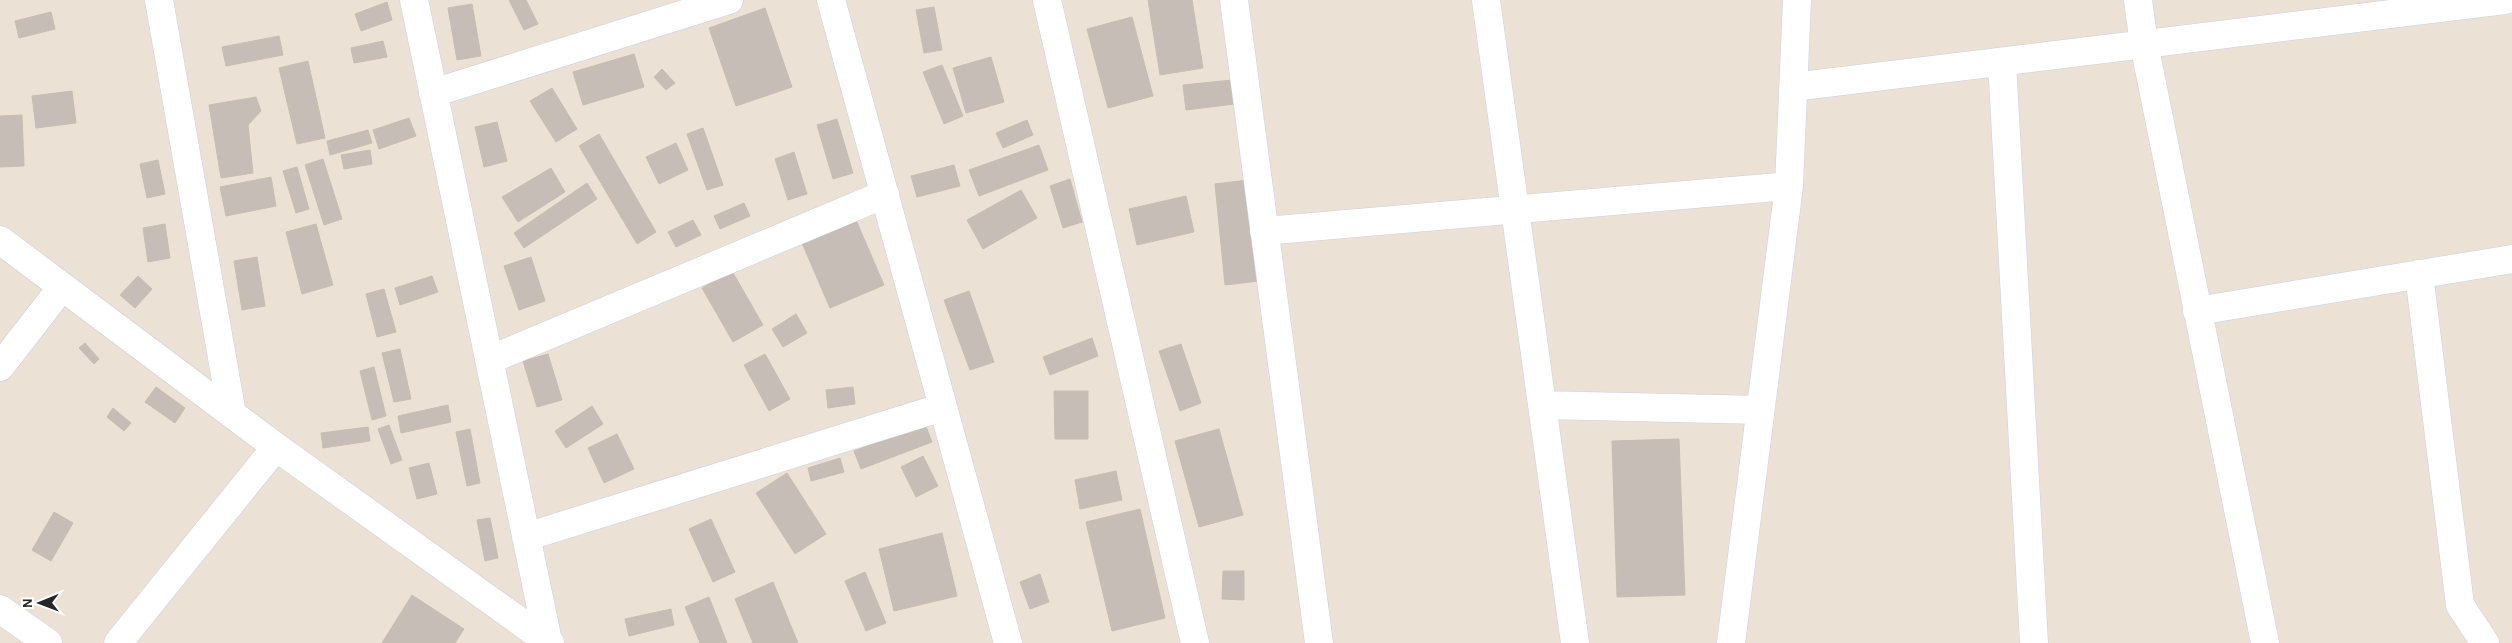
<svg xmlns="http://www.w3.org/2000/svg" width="2512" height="643" font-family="'Alegreya Sans',sans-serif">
	<rect width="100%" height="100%" fill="#ece1d5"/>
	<path fill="#c6beb6" stroke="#c6beb0" d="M509 0H526L538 24 524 30Z
		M1148 0H1192L1203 68 1160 75Z
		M387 2 392 20 361 31 355 14Z
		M472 4 481 56 457 60 448 8Z
		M934 7 942 50 924 53 916 10Z
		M765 8 792 87 736 106 709 28Z
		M51 12 55 29 19 38 15 21Z
		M1132 17 1153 96 1108 108 1087 29Z
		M279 36 283 55 226 66 222 47Z
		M383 41 387 57 354 63 351 48Z
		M634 54 644 87 583 105 573 72Z
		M991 57 1004 102 966 113 953 68Z
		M308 61 325 138 297 144 279 68Z
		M942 65 963 116 944 124 923 72Z
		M662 69 675 83 666 90 654 77Z
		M1232 80 1234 104 1186 110 1183 85Z
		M552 88 577 129 556 142 530 101Z
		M72 91 76 123 36 128 32 96Z
		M256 97 261 111 248 125 253 173 221 178 209 105Z
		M22 115 24 166 0 167V116Z
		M409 118 416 136 379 149 373 130Z
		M837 119 853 173 833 179 817 125Z
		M1027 120 1033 135 1003 148 996 133Z
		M497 122 507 161 484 167 475 127Z
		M703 128 723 185 707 190 687 134Z
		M368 130 372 143 330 155 327 141Z
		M599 134 656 232 637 244 579 146Z
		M676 143 688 170 659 184 646 157Z
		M1039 145 1048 170 979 196 969 170Z
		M370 150 372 164 344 169 341 155Z
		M794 152 807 194 788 200 775 159Z
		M323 159 342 219 324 225 305 165Z
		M158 160 165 194 147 198 140 164Z
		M954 165 960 186 917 197 911 176Z
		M297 167 309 209 296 213 283 171Z
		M551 168 565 192 518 222 502 197Z
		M271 177 276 206 226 216 220 187Z
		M1070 179 1082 222 1063 228 1050 186Z
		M1248 180 1259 281 1225 285 1215 184Z
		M587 183 597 199 524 248 514 233Z
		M1021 190 1037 218 983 249 967 220Z
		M1186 196 1194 232 1137 245 1129 209Z
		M744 203 750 216 720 229 714 216Z
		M693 220 701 235 676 247 668 232Z
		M856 220 884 285 830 308 802 243Z
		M165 224 170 258 148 262 143 228Z
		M316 224 333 285 302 294 286 232Z
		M257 257 265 306 242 310 234 261Z
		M531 257 545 301 519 310 504 266Z
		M732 271 763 325 733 342 702 288Z
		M138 276 152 289 135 308 120 295Z
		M432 276 438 292 400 305 395 288Z
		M384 289 396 332 377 337 366 294Z
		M969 291 994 362 970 370 944 300Z
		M796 314 807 333 783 347 772 329Z
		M1092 338 1098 356 1050 375 1043 357Z
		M85 343 99 359 94 364 79 348Z
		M1181 344 1201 403 1180 411 1159 351Z
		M400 349 411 399 394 402 382 353Z
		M548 354 562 400 537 407 523 361Z
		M765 354 790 399 769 411 744 365Z
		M374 367 386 416 372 420 360 371Z
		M156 387 185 408 175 423 145 402Z
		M853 387 855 404 828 408 826 390Z
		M1054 391H1088V439H1055Z
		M448 405 451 422 401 433 398 416Z
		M592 406 603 424 566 448 555 431Z
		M113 408 131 423 124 431 107 417Z
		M925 424 932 442 861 469 854 451Z
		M389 425 402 460 391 464 378 429Z
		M368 427 370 441 323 448 321 433Z
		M470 429 480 483 467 486 456 432Z
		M1219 429 1243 515 1199 527 1175 441Z
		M617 434 634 469 604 483 588 448Z
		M1679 439 1685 595 1617 597 1612 441Z
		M923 456 938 486 916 497 901 467Z
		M840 458 844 472 811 481 808 468Z
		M429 463 437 494 417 499 409 468Z
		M1116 471 1122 500 1080 509 1075 480Z
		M787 473 826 534 795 554 756 493Z
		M1140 509 1165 618 1112 631 1086 522Z
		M54 512 73 523 51 561 32 550Z
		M490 518 498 558 485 561 477 520Z
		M711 519 735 572 713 582 689 529Z
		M942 533 957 596 894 611 879 549Z
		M1223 571H1244V600L1222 599Z
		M865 572 886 623 866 631 845 581Z
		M1040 574 1049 602 1030 609 1020 582Z
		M773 582 798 643H753L735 599Z
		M412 595 464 629 455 643H382Z
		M709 597 727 643H700L685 607Z
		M671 609 674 625 629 636 625 619Z"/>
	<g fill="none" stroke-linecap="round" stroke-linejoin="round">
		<g stroke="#cbd0e2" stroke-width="29">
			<path id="minor" d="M159 0 232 414
				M414 0 548 641
				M831 0 1008 643
				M1047 0 1195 643
				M1234 0 1319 643
				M1486 0 1575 643
				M2138 0 2144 44 2265 643
				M2002 62 2034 643
				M1793 87 2505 0
				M433 93 729 0
				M1264 231 1789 186
				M0 240 276 447 550 643
				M2419 274 2460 605 2485 643
				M2197 311 2512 259
				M489 360 885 194
				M0 367 62 287
				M1542 405 1760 410
				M526 537 943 407
				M0 609 48 643
				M118 643 276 447
				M1731 643 1789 186 1797 0"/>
		</g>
		<use href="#minor" stroke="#fff" stroke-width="28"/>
	</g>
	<g transform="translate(40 603) rotate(269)" stroke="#ffffff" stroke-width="4" paint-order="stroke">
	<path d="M0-4L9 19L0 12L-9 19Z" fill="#262626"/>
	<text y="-8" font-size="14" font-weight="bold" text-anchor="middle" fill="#262626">N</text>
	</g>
</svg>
